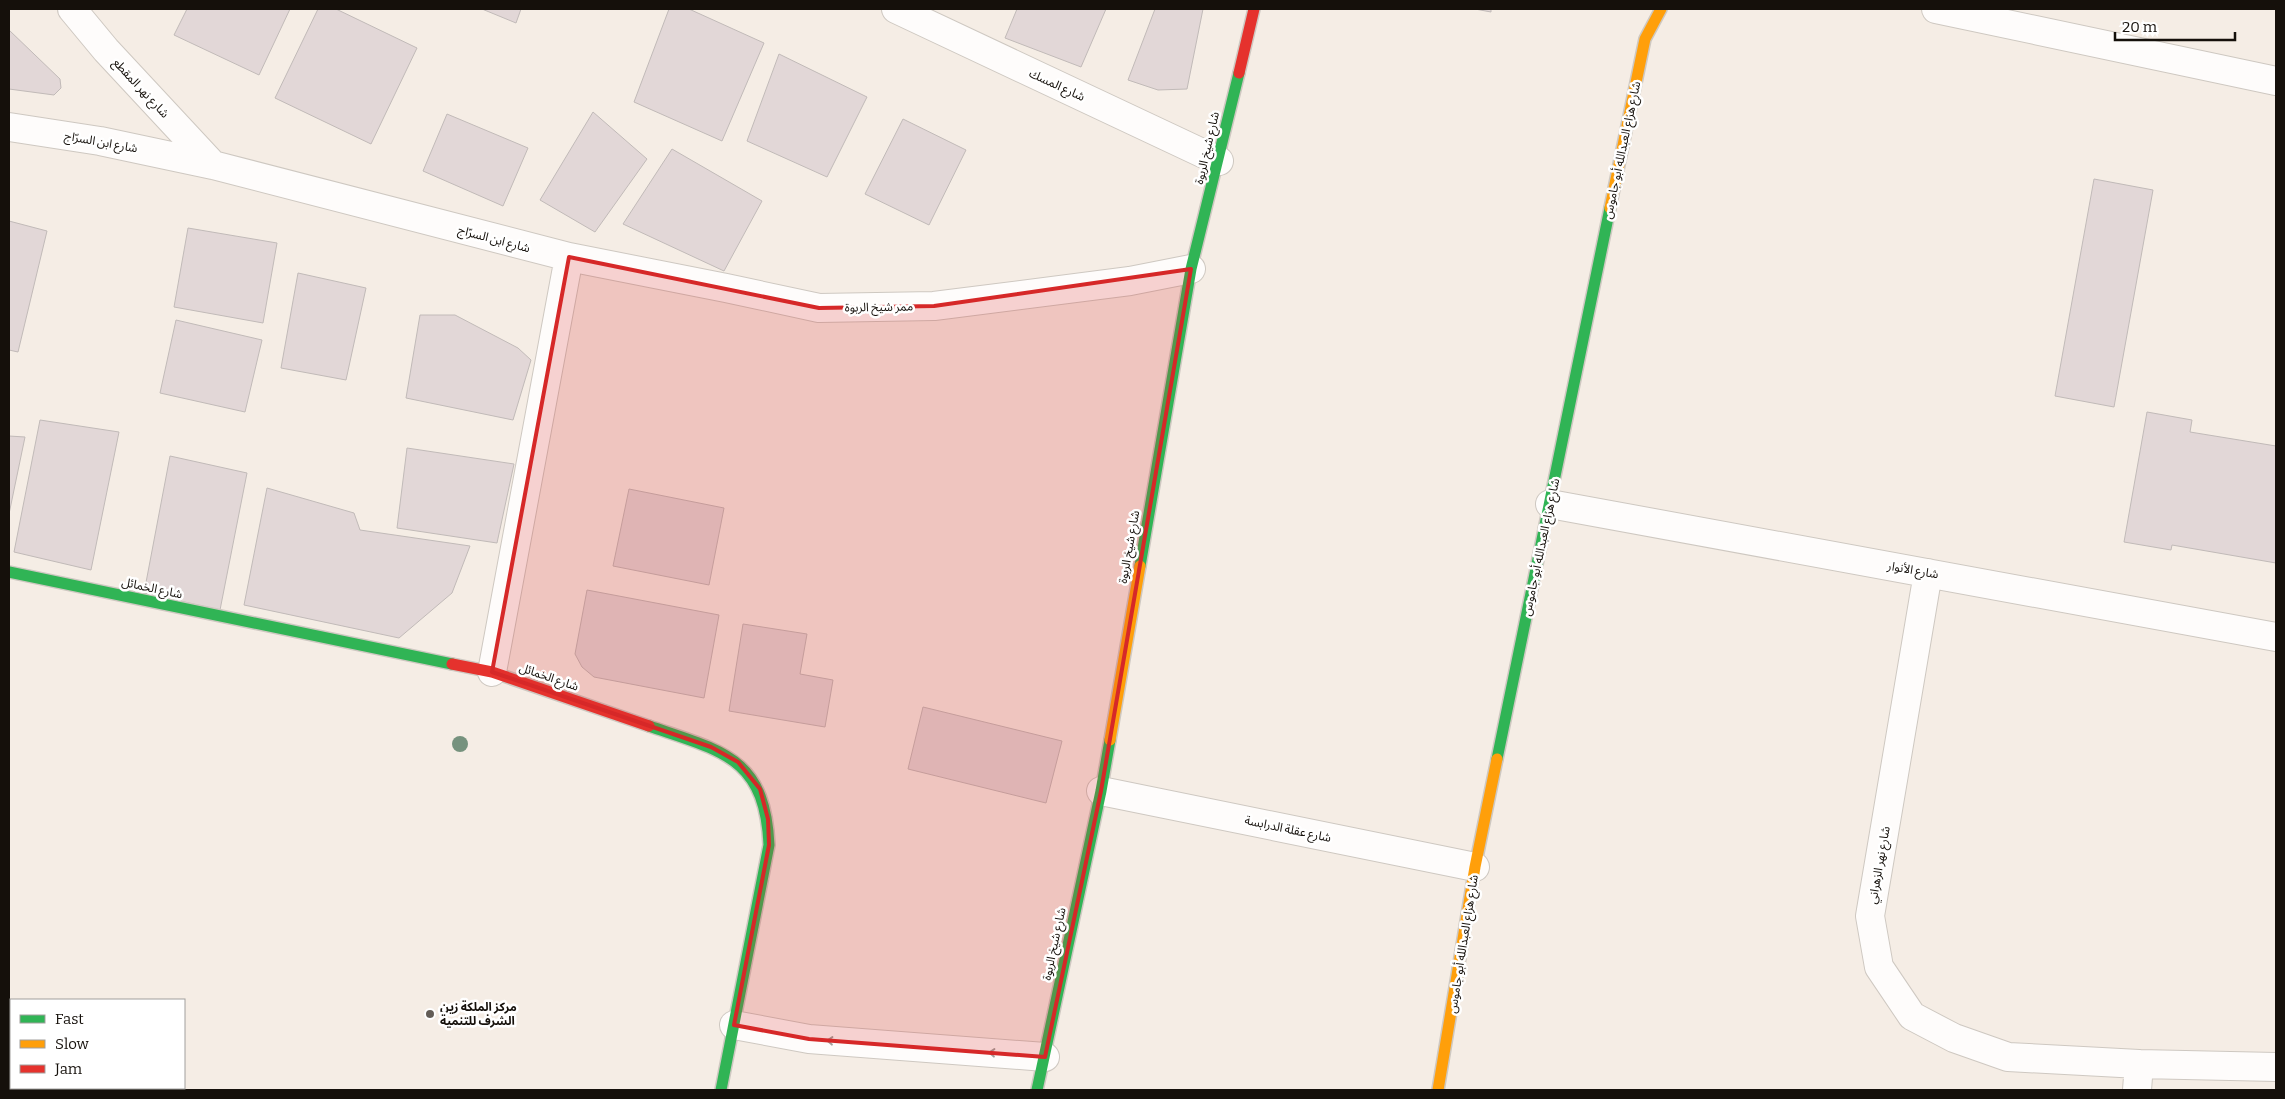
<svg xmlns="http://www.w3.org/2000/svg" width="2285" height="1099" font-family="Bitter,'Noto Sans Arabic',serif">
	<rect width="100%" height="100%" fill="#f5ede5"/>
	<path fill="#e2d7d7" stroke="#c1bab8" d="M187 9H290L259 75 174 35Z
		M318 9H336L417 48 371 144 275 98Z
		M482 9H521L516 23Z
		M669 9H689L764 43 722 141 634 102Z
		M1017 9H1106L1081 67 1005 38Z
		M1155 9H1203L1187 89 1158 90 1128 80Z
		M1475 9H1491V12Z
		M9 30 60 79 61 88 54 95 9 89Z
		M779 54 867 97 827 177 747 141Z
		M593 112 647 159 595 232 540 200Z
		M447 114 528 148 503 206 423 171Z
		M903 119 966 150 929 225 865 194Z
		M672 149 762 201 724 271 623 224Z
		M2094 179 2153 190 2114 407 2055 396Z
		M9 221 47 231 18 352 9 350Z
		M188 228 277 243 263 323 174 307Z
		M298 273 366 288 346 380 281 368Z
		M420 315H455L518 348 531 360 513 420 406 398Z
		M176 320 262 340 245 412 160 393Z
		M2147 412 2192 420 2190 432 2276 446V563L2172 545 2171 550 2124 542Z
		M40 420 119 432 91 570 14 552Z
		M9 436 25 437 9 514Z
		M407 448 514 464 497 543 397 528Z
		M170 456 247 473 220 610 144 593Z
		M267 488 354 513 360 530 470 546 452 593 399 638 244 605Z
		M629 489 724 508 709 585 613 566Z
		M587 590 719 615 704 698 594 677 582 667 575 654Z
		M743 624 807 634 800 674 833 680 825 727 729 711Z
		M923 707 1062 741 1046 803 908 769Z"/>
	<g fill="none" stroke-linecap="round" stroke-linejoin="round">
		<g stroke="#cec8c1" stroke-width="30">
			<path id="street" d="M72 9 106 50 213 165
				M896 9 1219 161
				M1936 9 2276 81
				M9 127 100 141 213 165 569 257 492 672
				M569 257 726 288 819 308 934 306 1130 281 1191 269
				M1550 504 2276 637
				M1928 573 1870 916 1879 967 1912 1016 1954 1038 2008 1057 2139 1064 2276 1067
				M1101 791 1475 867
				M734 1025 809 1039 1045 1057
				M2137 1090 2139 1064"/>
		</g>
		<g stroke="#cec8c1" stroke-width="14">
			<path id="fast" d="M1140 566 1191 269 1239 73
				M9 572 452 664
				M649 726C722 751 765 757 769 845L721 1090
				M1497 759 1610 208
				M1037 1090 1101 791 1110 740"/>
		</g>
		<g stroke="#cec8c1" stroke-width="14">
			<path id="slow" d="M1610 208 1645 39 1661 9
				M1110 740 1140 566
				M1438 1090 1475 867 1497 759"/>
		</g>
		<g stroke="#cec8c1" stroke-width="14">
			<path id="jam" d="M1239 73 1254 9
				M452 664 492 672 649 726"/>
		</g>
		<use href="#street" stroke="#fefcfb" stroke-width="28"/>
		<use href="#fast" stroke="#30b455" stroke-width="11"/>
		<use href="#slow" stroke="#ff9f0a" stroke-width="11"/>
		<use href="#jam" stroke="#e5322d" stroke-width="11"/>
	</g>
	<circle fill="#76927e" cx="460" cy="744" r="8"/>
	<defs><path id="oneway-shaft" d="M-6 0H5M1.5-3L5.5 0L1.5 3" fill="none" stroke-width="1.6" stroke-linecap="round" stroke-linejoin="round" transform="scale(1.25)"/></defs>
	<g stroke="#a19e9b">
		<use href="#oneway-shaft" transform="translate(834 1041) rotate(-176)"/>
		<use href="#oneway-shaft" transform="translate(996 1053) rotate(-176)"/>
	</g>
	<path fill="#d62828" fill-opacity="0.2" stroke="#d62828" stroke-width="4" stroke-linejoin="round" d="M569 257 819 308 934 306 1191 269 1101 791 1045 1057 809 1039 734 1025 769 845 768 819 760 789 738 762 711 747 492 672Z"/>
	<circle fill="#635d57" stroke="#fff" stroke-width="2" cx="430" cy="1014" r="5"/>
	<g text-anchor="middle" stroke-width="5" stroke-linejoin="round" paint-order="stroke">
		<g font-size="12" fill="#15100b" stroke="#fff">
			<text transform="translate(1057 85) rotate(25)" y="4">شارع المسك</text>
			<text transform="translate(141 88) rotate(47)" y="4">شارع نهر المقطع</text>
			<text transform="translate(101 142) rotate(10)" y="4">شارع ابن السرّاج</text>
			<text transform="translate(1207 148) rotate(-77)" y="4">شارع شيخ الربوة</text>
			<text transform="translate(1622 150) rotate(-78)" y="4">شارع هزاع العبدالله أبو جاموس</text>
			<text transform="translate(494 239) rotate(15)" y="4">شارع ابن السرّاج</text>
			<text transform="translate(879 307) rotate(-1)" y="4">ممر شيخ الربوة</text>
			<text transform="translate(1129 547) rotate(-80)" y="4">شارع شيخ الربوة</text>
			<text transform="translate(1541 547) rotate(-78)" y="4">شارع هزاع العبدالله أبو جاموس</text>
			<text transform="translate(1913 570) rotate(10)" y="4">شارع الأنوار</text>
			<text transform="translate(152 588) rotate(12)" y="4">شارع الخمائل</text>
			<text transform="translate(549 677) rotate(19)" y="4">شارع الخمائل</text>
			<text transform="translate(1288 829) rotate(12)" y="4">شارع عقلة الدرابسة</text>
			<text transform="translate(1879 865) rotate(-80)" y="4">شارع نهر الزهراني</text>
			<text transform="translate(1054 944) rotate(-78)" y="4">شارع شيخ الربوة</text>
			<text transform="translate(1463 944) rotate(-81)" y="4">شارع هزاع العبدالله أبو جاموس</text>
		</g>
		<g font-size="12" font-weight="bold" fill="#15100b" stroke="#fff" text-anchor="start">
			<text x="440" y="1011">مركز الملكة زين<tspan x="440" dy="14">الشرف للتنمية</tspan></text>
		</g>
	</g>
	<rect width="2285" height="1099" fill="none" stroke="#15100b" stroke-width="20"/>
	<rect x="10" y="999" width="175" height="90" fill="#ffffff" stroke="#a19f9d"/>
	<rect x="20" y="1015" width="25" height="8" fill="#30b455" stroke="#a19f9d"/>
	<text x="55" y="1024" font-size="15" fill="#15100b">Fast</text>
	<rect x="20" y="1040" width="25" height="8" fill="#ff9f0a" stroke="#a19f9d"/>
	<text x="55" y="1049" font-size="15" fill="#15100b">Slow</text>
	<rect x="20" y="1065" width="25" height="8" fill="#e5322d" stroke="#a19f9d"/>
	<text x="55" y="1074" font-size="15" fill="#15100b">Jam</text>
	<path d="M2115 32v8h120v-8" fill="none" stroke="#15100b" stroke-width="2.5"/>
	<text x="2122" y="32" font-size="15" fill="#15100b" stroke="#ffffff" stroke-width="4" paint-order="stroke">20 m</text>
</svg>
